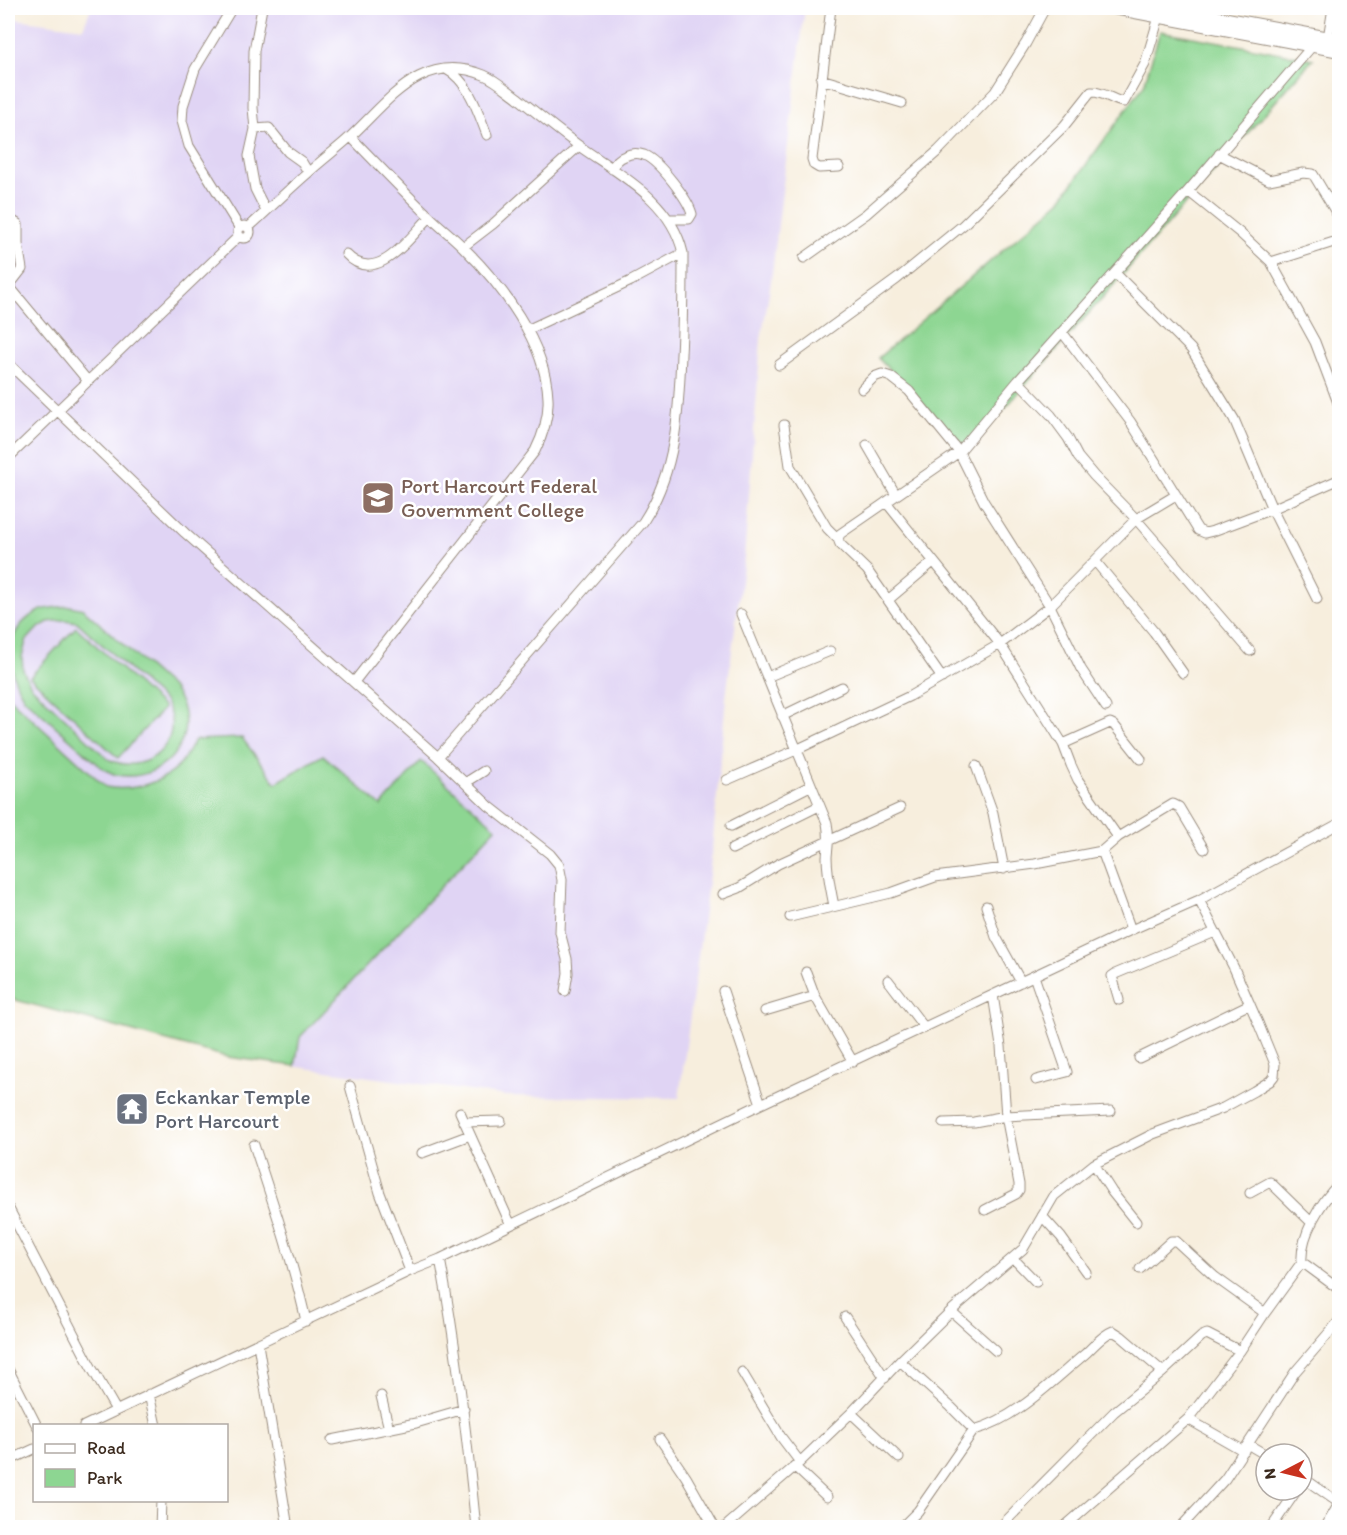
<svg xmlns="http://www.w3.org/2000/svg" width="1347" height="1535" font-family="Itim,sans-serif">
	<rect width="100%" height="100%" fill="#fff"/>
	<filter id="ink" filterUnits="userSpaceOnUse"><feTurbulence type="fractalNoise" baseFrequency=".0167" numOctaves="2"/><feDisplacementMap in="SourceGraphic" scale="12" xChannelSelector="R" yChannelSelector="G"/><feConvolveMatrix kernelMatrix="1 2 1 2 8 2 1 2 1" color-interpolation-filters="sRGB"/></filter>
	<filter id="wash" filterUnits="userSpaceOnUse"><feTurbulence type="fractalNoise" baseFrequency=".008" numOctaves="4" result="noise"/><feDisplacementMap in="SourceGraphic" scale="24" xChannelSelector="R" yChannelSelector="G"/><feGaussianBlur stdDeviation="1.35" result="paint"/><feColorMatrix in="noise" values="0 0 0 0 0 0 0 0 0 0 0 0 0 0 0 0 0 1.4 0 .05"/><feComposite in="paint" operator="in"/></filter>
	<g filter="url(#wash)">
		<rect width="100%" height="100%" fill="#f7eedd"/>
		<path fill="#e0d4f4" d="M91 8H805L771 281 761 339 744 559 726 697 711 860 679 1098 507 1096 227 1057 8 998V18L83 28Z"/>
		<path fill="#8dd692" stroke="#648058" stroke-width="1.5" fill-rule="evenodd" d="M1160 31 1313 59 968 450 878 358 1060 201 1144 85Z
			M70 606 83 609 173 689C205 732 168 784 117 775 112 774 106 770 101 767L24 698C6 669 2 631 37 612 46 607 60 607 70 606ZM65 620 77 622 165 702C188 742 145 778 108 759L31 686 23 670 22 657 26 641 37 629 48 622Z
			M76 627 164 708 118 758 30 677Z
			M8 697 106 787C129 792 165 783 180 764 186 756 190 747 195 740L242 738 276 783 323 755 381 806 421 761 496 828 300 1037 295 1066 227 1057 8 998Z"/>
	</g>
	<g filter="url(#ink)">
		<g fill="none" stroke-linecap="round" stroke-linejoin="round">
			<g stroke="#998c7e" stroke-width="11">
				<path id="minor" d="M232 8 195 69 183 106 182 121 189 146 239 227
					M262 8 254 51 253 108 255 129 249 156 255 189 266 211
					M831 8 812 159 814 165 819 168 839 167
					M1328 38 1333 8
					M446 69C469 81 478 112 487 135
					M821 79 902 103
					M255 129 269 128 288 152 302 162 308 172
					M351 137C376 163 402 190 428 215 439 226 451 235 462 246 501 284 546 343 548 398 549 417 543 435 535 451L354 682
					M1219 154 1269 180 1303 173 1313 174 1340 219
					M612 169C615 162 619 158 625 156 631 153 638 153 644 155 659 161 688 199 692 214L689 219H669
					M1188 191 1240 233 1271 262 1315 342 1340 408
					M8 218 18 224V244L22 269 8 287
					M238 232a6 6 0 1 1 12 0a6 6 0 1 1-12 0Z
					M249 227C269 209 288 190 309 172 322 160 337 149 350 137 389 101 422 50 484 75 496 80 507 90 518 98 539 115 560 132 582 148 622 176 671 201 683 253 683 286 683 320 681 354 679 412 676 472 643 522L438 757
					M463 247 493 224 579 146
					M346 254C376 287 409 238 430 217
					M804 258 866 214 938 151 995 92 1026 43 1045 8
					M1271 262 1340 240
					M1115 273 1191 349 1234 419 1272 509 1317 599
					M9 286 87 380
					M527 330 631 281 683 253
					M1062 332 1130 421 1198 530 1205 533 1213 531 1272 509 1340 479
					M8 363 185 533 438 757 489 806 550 854 559 865 562 880 560 932 567 959 568 973 565 991
					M779 365 897 279 963 225 1064 126 1091 92C1104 91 1112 101 1124 102L1145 64 1159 17
					M1018 381 1051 415 1068 438 1078 457 1094 476 1136 519 1250 651
					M862 389 874 377 882 374 891 377 909 391 959 452 984 502 1050 606 1081 669 1106 707
					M784 425 790 466 827 528 838 539
					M867 445 896 495
					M8 458 239 236
					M886 502 1000 644 1063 744 1071 765 1078 780 1118 837
					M1095 561 1154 632 1183 673
					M888 600 933 562
					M741 614 827 823C830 839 828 843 827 857 827 874 831 890 834 906
					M767 677 830 651
					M942 678 867 570 840 544 838 539 840 534 959 452 1018 381 1188 191 1313 45
					M782 716 842 687
					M1063 744 1110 723 1114 725 1141 759
					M976 766 993 813 1004 869
					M727 780 796 750 910 696 1000 644 1050 606 1136 519 1176 495
					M465 783 484 771
					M731 826 810 786
					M732 849 819 806
					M1102 851 1131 930
					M723 894 739 888 778 864 900 808
					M986 906 996 937 1021 982
					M790 917 891 893 935 877 1035 864 1102 851 1118 837 1173 804 1179 807 1204 849
					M806 972 815 996 853 1062
					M1034 976 1067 1072 1036 1080
					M888 980 924 1027
					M723 991 761 1104
					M1119 1000 1112 976 1115 974 1215 932
					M765 1011 815 996
					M1139 1058 1250 1004
					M350 1086 380 1193 410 1271
					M460 1112 510 1223
					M464 1122 501 1121
					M943 1123 974 1122 1006 1116 1111 1111
					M254 1145C273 1203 293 1261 306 1321
					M422 1153 470 1135
					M1094 1164 1112 1192 1136 1222
					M1250 1193 1270 1182 1312 1223
					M8 1207 90 1365 116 1410
					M985 1210 1016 1194 1019 1190V1184L1006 1116 1001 1046 993 995
					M1042 1216 1061 1237 1086 1272
					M1013 1258 1036 1282
					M440 1259C457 1348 467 1437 476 1528
					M1302 1262 1340 1290
					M1140 1269 1171 1241H1176L1215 1277 1265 1313
					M951 1311 996 1351
					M845 1317 885 1378
					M258 1344 288 1528
					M900 1361 951 1407 974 1430
					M8 1369 37 1426
					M742 1372 781 1437 800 1462
					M149 1394 156 1426
					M381 1396 389 1429
					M851 1413 899 1458
					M1188 1419 1244 1451
					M84 1426 410 1271 440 1259 761 1104 1131 930 1199 900 1340 823
					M660 1439 686 1477 715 1528
					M332 1440 416 1423 464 1409
					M1249 1445 1266 1455
					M8 1461 34 1449
					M794 1466 827 1497
					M1302 1477 1339 1503
					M1330 1519 1340 1526
					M160 1528 161 1500
					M724 1528 800 1462 851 1413 900 1361 951 1311 1023 1249 1054 1196 1094 1164 1153 1134 1223 1108 1254 1091 1270 1081 1274 1076 1275 1064 1259 1025 1234 968 1199 900
					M901 1528 918 1511 974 1430C1016 1419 1052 1381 1085 1354 1094 1346 1102 1335 1113 1331L1121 1336 1163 1372
					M999 1528 1114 1412 1163 1372 1202 1336 1207 1334 1240 1351
					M1063 1528 1188 1419 1240 1351 1265 1313 1302 1262C1300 1236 1321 1201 1340 1183
					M1180 1528 1225 1479 1295 1372 1340 1320
					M1271 1528 1297 1490
					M1325 1528 1340 1502"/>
			</g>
			<g stroke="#998c7e" stroke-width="14">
				<path id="major" d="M1114 8 1340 51
					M1168 8 1340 40"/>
			</g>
			<use href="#minor" stroke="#fff" stroke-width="9"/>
			<use href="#major" stroke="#fff" stroke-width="12"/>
		</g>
	</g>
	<defs>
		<g id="university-square" transform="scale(1.725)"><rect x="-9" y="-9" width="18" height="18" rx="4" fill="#8d6e63" stroke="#fff"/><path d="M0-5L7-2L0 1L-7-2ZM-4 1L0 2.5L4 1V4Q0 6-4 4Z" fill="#fff"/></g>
		<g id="temple-square" transform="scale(1.725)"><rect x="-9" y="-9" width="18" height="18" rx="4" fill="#6b7280" stroke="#fff"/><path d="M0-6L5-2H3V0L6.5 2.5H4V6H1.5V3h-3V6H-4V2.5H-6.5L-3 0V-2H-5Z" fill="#fff"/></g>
	</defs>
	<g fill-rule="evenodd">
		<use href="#university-square" x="378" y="498"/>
		<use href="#temple-square" x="132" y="1109"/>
	</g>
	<g text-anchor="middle" stroke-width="5" stroke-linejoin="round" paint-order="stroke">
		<g font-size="21" fill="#785e54" stroke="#fff" text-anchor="start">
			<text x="401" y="493">Port Harcourt Federal<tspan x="401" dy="24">Government College</tspan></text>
		</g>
		<g font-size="21" fill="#5b616d" stroke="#fff" text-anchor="start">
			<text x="155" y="1104">Eckankar Temple<tspan x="155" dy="24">Port Harcourt</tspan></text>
		</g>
	</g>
	<rect width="1347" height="1535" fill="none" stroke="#fff" stroke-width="30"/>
	<rect x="33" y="1424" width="195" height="78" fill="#ffffff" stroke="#b1aaa5" stroke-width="1.5"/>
	<rect x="45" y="1444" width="30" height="9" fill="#ffffff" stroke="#b1aaa5" stroke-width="1.5"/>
	<text x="87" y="1454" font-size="18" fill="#3b2a1e">Road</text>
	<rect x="45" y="1469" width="30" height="18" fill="#8dd692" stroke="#b1aaa5" stroke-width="1.5"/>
	<text x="87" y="1484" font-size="18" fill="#3b2a1e">Park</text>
	<g transform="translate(1284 1472) rotate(263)"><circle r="28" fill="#ffffff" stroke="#b1aaa5" stroke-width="1.5"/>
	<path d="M0-4.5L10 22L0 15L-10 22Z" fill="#c8321e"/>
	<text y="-9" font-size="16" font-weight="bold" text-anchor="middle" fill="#3b2a1e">N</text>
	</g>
</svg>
